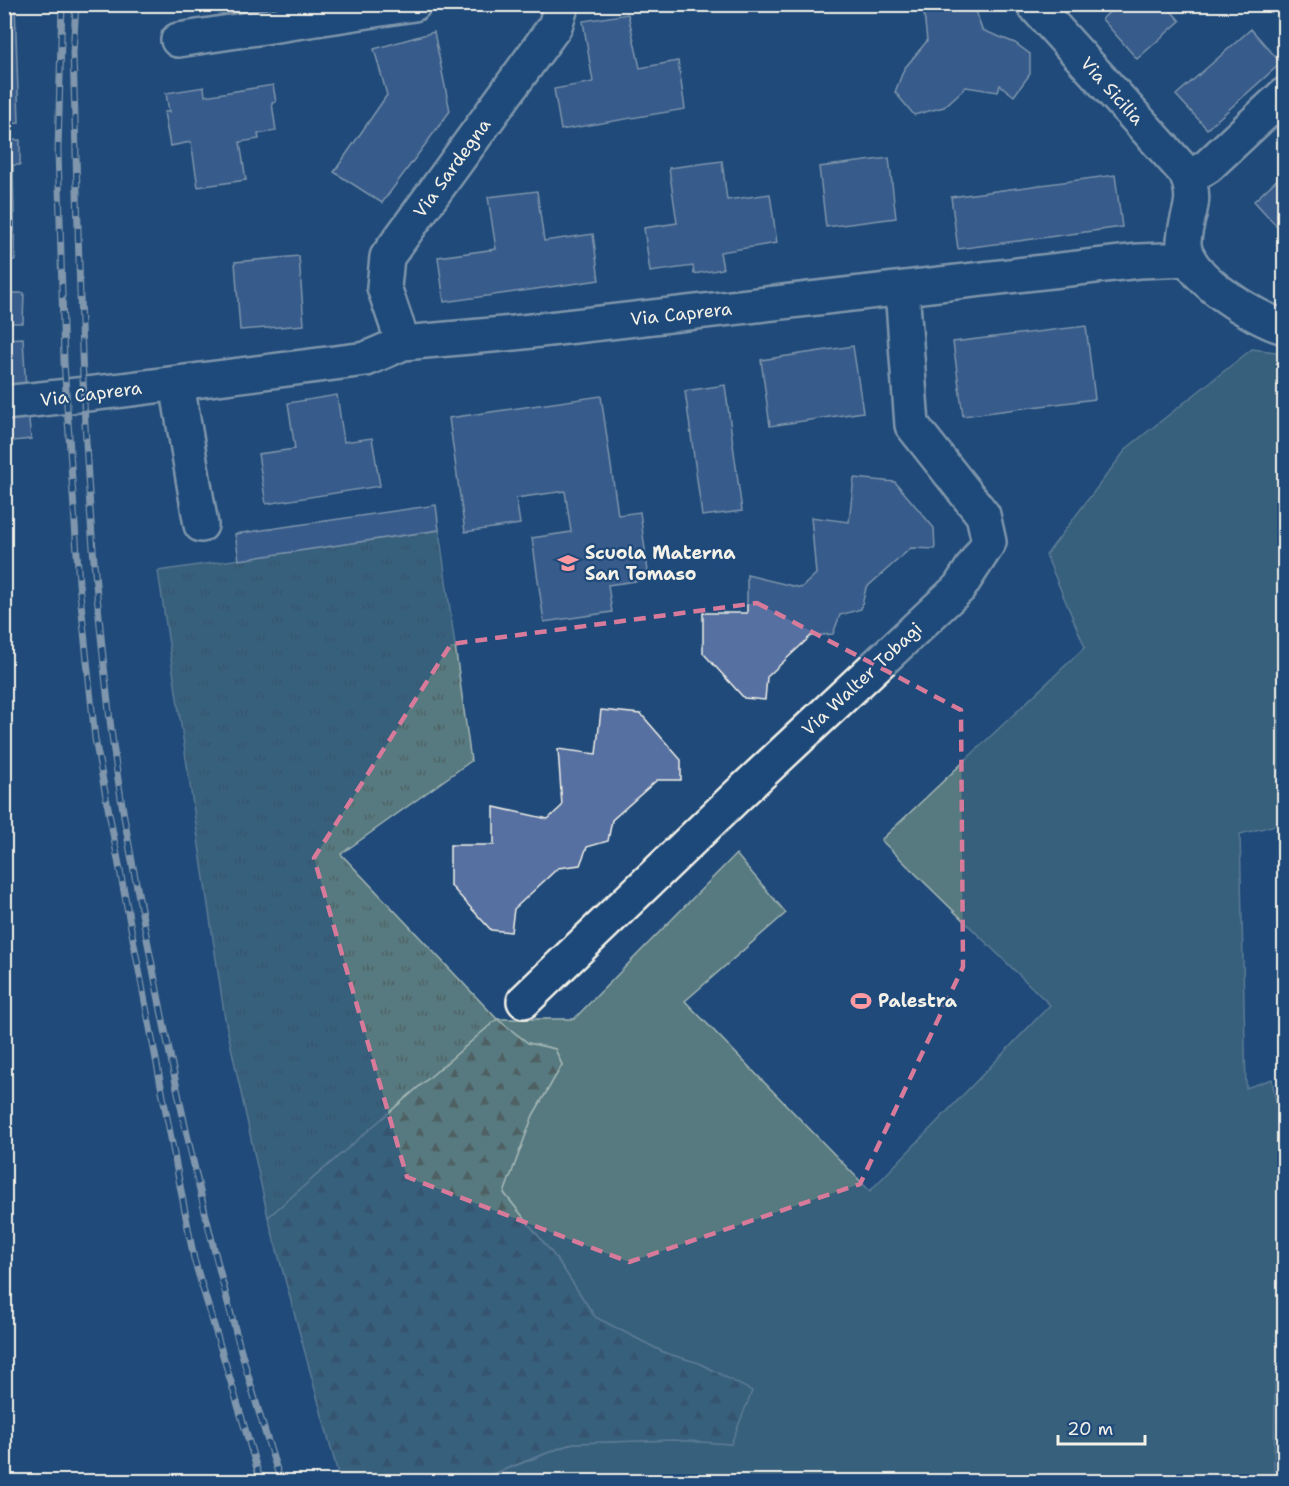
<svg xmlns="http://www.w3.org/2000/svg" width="1289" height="1486" font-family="'Shantell Sans',sans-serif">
	<defs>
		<pattern id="forest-firs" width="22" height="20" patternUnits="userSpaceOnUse" patternTransform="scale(1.5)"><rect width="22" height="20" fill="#567a80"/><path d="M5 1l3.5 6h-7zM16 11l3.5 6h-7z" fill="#506163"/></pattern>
		<pattern id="park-tufts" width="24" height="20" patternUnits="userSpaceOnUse" patternTransform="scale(1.5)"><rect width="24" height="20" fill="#567a80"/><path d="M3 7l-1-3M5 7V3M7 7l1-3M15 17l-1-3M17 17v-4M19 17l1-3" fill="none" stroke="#506163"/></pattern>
	</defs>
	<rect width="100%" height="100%" fill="#1f4a7a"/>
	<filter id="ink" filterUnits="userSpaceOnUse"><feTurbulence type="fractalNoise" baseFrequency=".0167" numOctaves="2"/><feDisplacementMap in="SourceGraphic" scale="12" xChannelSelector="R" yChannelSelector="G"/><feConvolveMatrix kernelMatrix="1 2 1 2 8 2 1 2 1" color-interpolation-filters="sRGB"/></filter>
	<g filter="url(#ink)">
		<path fill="#567a80" stroke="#a5b6b4" stroke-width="1.5" d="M1252 349 1284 353V823L1240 834 1246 1088 1272 1079 1284 1150V1371L1275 1382 1274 1481 474 1482 573 1443 673 1440 731 1444 699 1363 665 1353 595 1317 559 1262 504 1193 533 1115 562 1065 555 1049 528 1043 497 1019H574L736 854 786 913 685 1001 870 1191 1050 1005 881 840 1085 647 1046 555 1127 448Z"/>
		<path fill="url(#forest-firs)" stroke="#a5b6b4" stroke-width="1.5" d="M497 1019 528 1043 555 1049 562 1065 533 1115 504 1193 559 1262 595 1317 665 1353 699 1363 752 1391 731 1444 673 1440 573 1443 474 1481H340L268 1217Z"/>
		<path fill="url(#park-tufts)" stroke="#a5b6b4" stroke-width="1.5" d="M439 530 471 761 341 854 497 1019 268 1217 225 1019 158 571Z"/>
		<path fill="#5770a1" stroke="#f4f1e8" stroke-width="1.5" d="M4 4H15L19 123 4 124Z
			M923 4H974L982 30 1015 43 1030 54V74L1014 96 1000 85 998 92 966 87 944 107 914 115 895 92 904 69 927 41Z
			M1118 4H1165L1180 21 1137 59 1102 19Z
			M628 14 640 68 678 61 685 109 561 130 554 89 593 82 583 21Z
			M1251 29 1281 63 1207 129 1176 95Z
			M434 32 450 111 382 203 334 172 387 95 374 49Z
			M273 85 276 102 272 103 276 131 258 134 259 139 240 142 246 180 198 187 191 142 170 146 164 112H169L166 93 204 87 205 96Z
			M4 140H20V165H13L15 260H4Z
			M889 158 896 218 826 227 819 167Z
			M722 161 727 200 770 194 777 243 720 252 723 269 694 274 693 266 650 272 644 228 677 223 669 168Z
			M1284 173V234L1254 201Z
			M1115 175 1122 227 958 249 951 197Z
			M537 191 544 241 593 234 599 280 444 302 438 257 496 249 488 197Z
			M299 256 304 325 240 330 235 262Z
			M6 293H24L23 323H6Z
			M1086 326 1095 399 963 416 953 342Z
			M23 338 26 390 4 392V339Z
			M853 346 863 412 770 426 761 360Z
			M725 385 742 511 702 516 685 391Z
			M337 395 344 442 372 438 380 486 266 504 258 454 295 449 288 403Z
			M601 396 618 515 640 512 649 579 608 585 612 612 544 622 532 538 571 532 565 491 516 498 520 524 465 532 449 418Z
			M28 412 31 439 4 442V414Z
			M854 478 895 482 934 528 935 549 911 548 866 588 861 609 840 615 833 634 811 636 767 677 765 700 744 698 703 653V613H747V575L801 588 816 574 811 517 849 522Z
			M436 505 439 530 239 560 235 534Z
			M601 710 641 714 681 760V780H657L612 820 608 841 587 847 580 865 558 868 514 909 511 932 491 930 450 885V845H494V807L548 819 562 806 558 749 596 754Z"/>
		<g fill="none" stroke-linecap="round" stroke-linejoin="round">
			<g stroke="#f4f1e8" stroke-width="38">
				<path id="minor" d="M1033 4 1186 173C1199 204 1186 212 1184 241 1182 276 1256 319 1284 327
					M178 40 414 4
					M1188 179 1208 166 1284 95
					M403 343 384 287 387 257 555 26 562 4
					M177 384 201 525
					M4 403 123 390 366 359 403 343 514 333 1139 261 1189 259
					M524 1001 738 795 959 588 989 542 983 515 912 425 902 289"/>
			</g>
			<use href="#minor" stroke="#1f4a7a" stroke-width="33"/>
			<g stroke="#f4f1e8" stroke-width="7">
				<path id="rail" d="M62 4 58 150 64 362 79 583 95 739 194 1259 261 1482
					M76 4 73 53C79 231 80 408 96 584 101 638 106 691 113 744 124 828 142 912 158 995 190 1159 228 1322 281 1482"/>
			</g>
			<use href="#rail" stroke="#1f4a7a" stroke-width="4.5" stroke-dasharray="14" stroke-linecap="butt"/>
		</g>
	</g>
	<path d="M0 0H1289V1486H0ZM757 603 961 710 963 967 860 1184 629 1262 407 1177 314 858 451 644Z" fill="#1f4a7a" fill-opacity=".55" fill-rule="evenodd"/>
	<path fill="none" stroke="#d87a9a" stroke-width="4.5" stroke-dasharray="12 8" stroke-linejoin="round" d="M757 603 961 710 963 967 860 1184 629 1262 407 1177 314 858 451 644Z"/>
	<defs>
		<g id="school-bare" transform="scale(1.62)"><path d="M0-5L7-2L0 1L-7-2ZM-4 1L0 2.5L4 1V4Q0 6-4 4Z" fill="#ff9aa2" stroke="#1f4a7a" stroke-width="2.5" paint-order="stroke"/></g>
		<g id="stadium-bare" transform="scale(1.62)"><path d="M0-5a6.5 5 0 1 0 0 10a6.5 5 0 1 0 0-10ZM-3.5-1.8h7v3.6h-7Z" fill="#ff9aa2" stroke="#1f4a7a" stroke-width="2.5" paint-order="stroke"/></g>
	</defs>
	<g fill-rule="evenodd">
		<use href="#school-bare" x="568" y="563"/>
		<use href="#stadium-bare" x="861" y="1001"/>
	</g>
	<g text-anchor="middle" stroke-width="4.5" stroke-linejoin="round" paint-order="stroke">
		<g font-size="18" fill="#f4f1e8" stroke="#1f4a7a">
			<text transform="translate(1112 91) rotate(48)" y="6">Via Sicilia</text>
			<text transform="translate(452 168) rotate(-54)" y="6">Via Sardegna</text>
			<text transform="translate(681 314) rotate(-6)" y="6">Via Caprera</text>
			<text transform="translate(91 394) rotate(-7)" y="6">Via Caprera</text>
			<text transform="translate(862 679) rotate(-43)" y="6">Via Walter Tobagi</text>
		</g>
		<g font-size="18" font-weight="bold" fill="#f4f1e8" stroke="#1f4a7a" text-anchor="start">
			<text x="585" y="559">Scuola Materna<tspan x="585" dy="21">San Tomaso</tspan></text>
			<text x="878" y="1007">Palestra</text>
		</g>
	</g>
	<rect width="1289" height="1486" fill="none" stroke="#1f4a7a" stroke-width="24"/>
	<rect x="12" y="12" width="1265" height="1462" fill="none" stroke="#f4f1e8" stroke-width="2" filter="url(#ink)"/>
	<path d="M1058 1435v9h87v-9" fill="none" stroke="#f4f1e8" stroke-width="3"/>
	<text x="1067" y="1435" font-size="18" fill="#f4f1e8" stroke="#1f4a7a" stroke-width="4.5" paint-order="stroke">20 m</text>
</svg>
